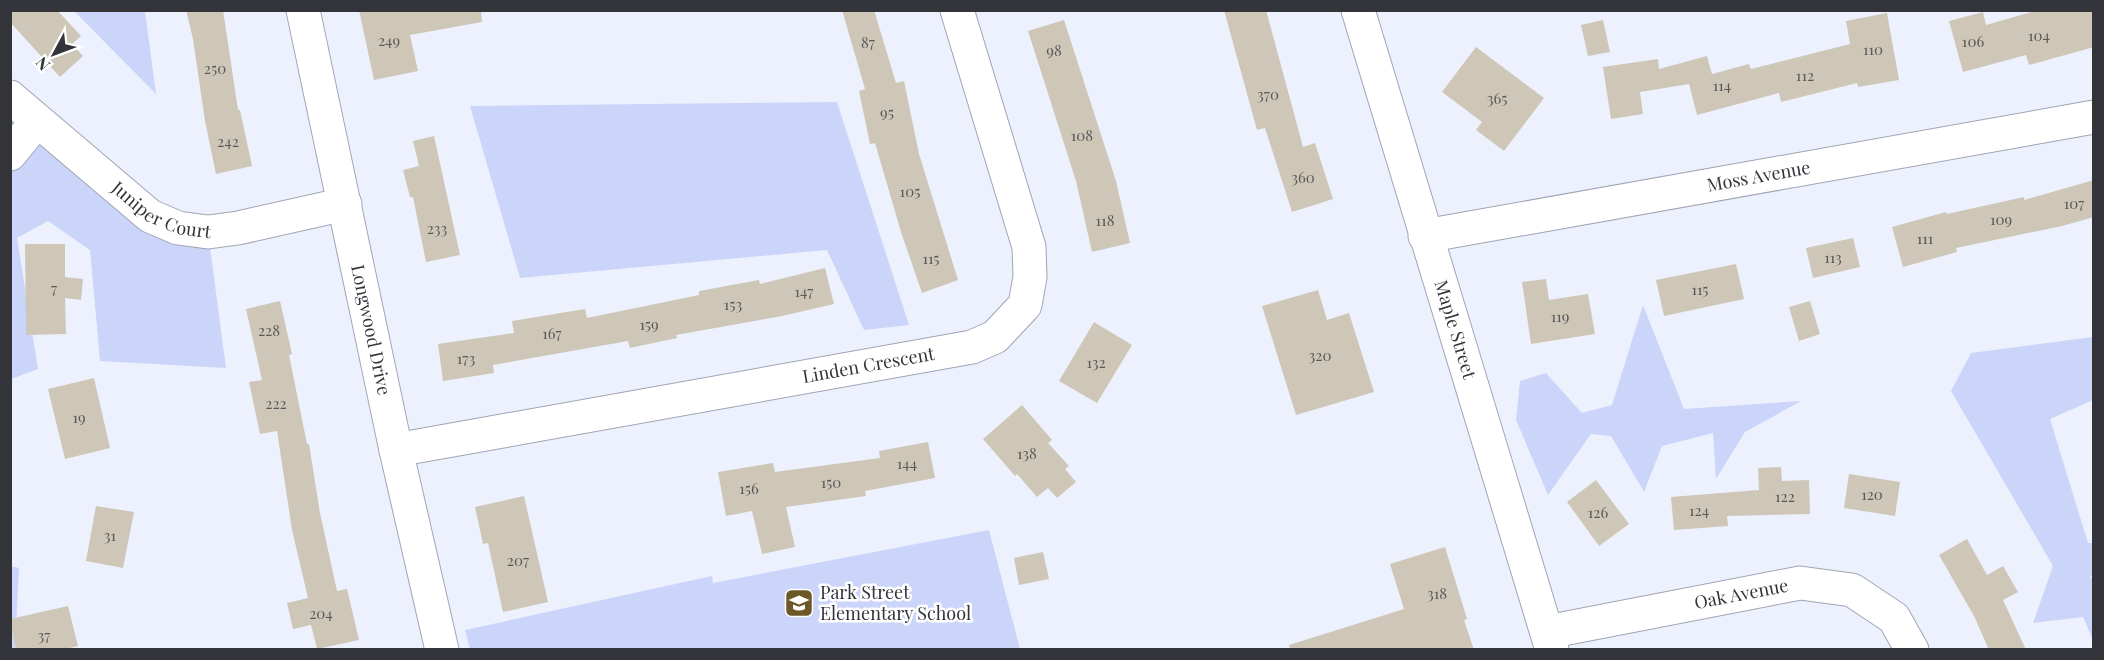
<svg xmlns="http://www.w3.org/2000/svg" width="2104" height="660" font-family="'Playfair Display',serif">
	<rect width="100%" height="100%" fill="#edf1fe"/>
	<path fill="#cbd5fa" d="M74 11H145L156 94Z
		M11 97 150 216 208 232 226 368 100 361 90 250 48 221 17 238 38 369 11 379Z
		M837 102 909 325 864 330 827 250 520 278 470 106Z
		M1643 305 1684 409 1801 401 1745 432 1716 479 1713 433 1662 446 1644 492 1611 436 1591 434 1548 495 1516 420 1520 381 1546 373 1582 413 1612 405Z
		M2093 337V400L2050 419 2088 543H2093V575L2090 576 2094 583 2093 640 2083 617 2033 623 2053 566 1951 391 1971 353Z
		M989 530 1020 649 470 650 465 630 712 576 713 583Z
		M10 566 19 568 15 649H11Z"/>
	<path fill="#cec7b7" d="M10 10H57L81 36 72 44 83 56 60 77 10 22Z
		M186 10H223L238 110H240L252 166 216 174 205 121 193 39Z
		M359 10H481L482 22 410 35 418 71 374 80Z
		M842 10H874L896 83 904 81 919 154 958 280 922 293 901 232 875 143 870 144 859 91 865 89Z
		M1224 10H1266L1303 147 1315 143 1333 199 1292 212 1265 128 1257 130Z
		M2038 10H2094V47L2029 65 2026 55 1963 72 1949 21 1983 12 1986 25Z
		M1887 13 1899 80 1858 87 1857 83 1781 102 1779 93 1697 115 1689 84 1640 92 1643 114 1611 119 1603 67 1658 59 1659 69 1707 56 1712 74 1749 64 1751 69 1850 44 1846 21Z
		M1064 20 1116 181 1130 243 1092 252 1076 181 1028 31Z
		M1603 20 1610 52 1588 56 1581 25Z
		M1476 47 1544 98 1504 151 1476 130 1482 122 1442 92Z
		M434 136 460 255 426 262 413 197H410L403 170 419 166 413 141Z
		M2094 180V217L2062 226 1956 248 1957 252 1903 267 1892 227 1946 212 1947 214 2024 197V200Z
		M1853 238 1860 267 1813 278 1806 248Z
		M25 244H65V277L83 279 81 300 65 298 66 334 26 335Z
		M1736 264 1744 299 1664 316 1656 280Z
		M825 268 834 304 782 316 676 335 677 338 630 348 628 341 493 365 494 373 443 381 438 344 514 333 512 321 585 309 587 318 699 295V291L759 280 760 284Z
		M1546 279 1549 300 1588 294 1595 334 1531 344 1522 282Z
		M1318 290 1327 320 1349 313 1374 392 1296 415 1262 306Z
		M280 301 292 354 289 355 307 444H309L320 513 337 591 347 589 359 640 317 649 311 625 293 629 287 603 308 598 292 530 277 431 260 434 249 382 262 380 246 309Z
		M1810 301 1820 334 1799 341 1789 307Z
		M1094 322 1132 345 1097 403 1059 381Z
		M94 378 110 448 65 459 48 389Z
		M1022 405 1052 440 1048 443 1069 466 1065 469 1076 482 1057 498 1048 488 1037 497 1017 474 1015 476 983 439Z
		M928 442 935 478 865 491 866 496 786 507 795 547 762 554 752 511 726 516 718 472 773 463 775 472 880 458 879 451Z
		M1781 467 1782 481 1809 480 1810 514 1727 516 1728 526 1674 530 1671 497 1759 490 1758 468Z
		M1849 474 1900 482 1895 516 1844 508Z
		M1596 480 1629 524 1599 546 1567 502Z
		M524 496 548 602 503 612 488 543 483 544 475 507Z
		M96 506 134 512 123 568 86 561Z
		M1967 539 1987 575 2003 566 2018 592 2003 600 2026 650H1989L1974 616 1939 555Z
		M1445 547 1467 619 1464 620 1474 650H1290L1289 645 1404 609 1390 564Z
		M1043 552 1049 579 1019 585 1014 558Z
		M68 606 78 646 61 650H16L10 619Z"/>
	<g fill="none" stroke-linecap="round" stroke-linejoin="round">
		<g stroke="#a0a4b4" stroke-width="35">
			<g id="minor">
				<path id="s1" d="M303 10 396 450 442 650"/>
				<path id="s2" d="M1358 10 1552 650"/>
				<path id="s3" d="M10 97 150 216 178 228 208 232 238 228 345 204"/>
				<path d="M10 154 37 121"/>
				<path id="s4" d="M1425 236 2094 117"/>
				<path id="s5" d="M396 450 972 347 995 337 1025 305 1030 277 1029 247 957 10"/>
				<path id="s6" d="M1547 632 1800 583 1852 590 1894 618 1912 650"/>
			</g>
		</g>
		<use href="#minor" stroke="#fff" stroke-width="33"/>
	</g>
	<defs>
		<g id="school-square" transform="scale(1.5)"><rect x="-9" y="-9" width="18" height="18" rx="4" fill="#6c5827" stroke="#fff"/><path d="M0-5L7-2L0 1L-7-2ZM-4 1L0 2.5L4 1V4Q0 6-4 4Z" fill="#fff"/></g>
	</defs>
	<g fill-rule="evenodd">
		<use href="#school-square" x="799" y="603"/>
	</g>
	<g text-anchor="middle" stroke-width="5" stroke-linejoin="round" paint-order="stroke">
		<g font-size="15" fill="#595959">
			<text x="2039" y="41">104</text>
			<text x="389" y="46">249</text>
			<text x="1973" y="47">106</text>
			<text x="868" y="48">87</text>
			<text x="1873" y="55">110</text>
			<text x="1054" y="56">98</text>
			<text x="215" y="74">250</text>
			<text x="1805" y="81">112</text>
			<text x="1722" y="91">114</text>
			<text x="1268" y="100">370</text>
			<text x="1497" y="104">365</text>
			<text x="887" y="118">95</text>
			<text x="1082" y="141">108</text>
			<text x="228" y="147">242</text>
			<text x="1303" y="183">360</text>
			<text x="910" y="197">105</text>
			<text x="2074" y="209">107</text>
			<text x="2001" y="225">109</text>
			<text x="1105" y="226">118</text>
			<text x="437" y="234">233</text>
			<text x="1925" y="244">111</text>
			<text x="1833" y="263">113</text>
			<text x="931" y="264">115</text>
			<text x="54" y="294">7</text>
			<text x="1700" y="295">115</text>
			<text x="804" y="297">147</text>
			<text x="733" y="310">153</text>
			<text x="1560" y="322">119</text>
			<text x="649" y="330">159</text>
			<text x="269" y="336">228</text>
			<text x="552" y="339">167</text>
			<text x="1320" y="361">320</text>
			<text x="466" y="364">173</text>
			<text x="1096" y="368">132</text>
			<text x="276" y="409">222</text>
			<text x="79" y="423">19</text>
			<text x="1027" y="459">138</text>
			<text x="907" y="469">144</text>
			<text x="831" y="488">150</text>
			<text x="749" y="494">156</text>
			<text x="1872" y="500">120</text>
			<text x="1785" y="502">122</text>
			<text x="1699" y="516">124</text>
			<text x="1598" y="518">126</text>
			<text x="110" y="541">31</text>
			<text x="518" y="566">207</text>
			<text x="1437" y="599">318</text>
			<text x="321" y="619">204</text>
			<text x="44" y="641">37</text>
		</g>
		<g font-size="18" fill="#32343a" stroke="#fff">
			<text dy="6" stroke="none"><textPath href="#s4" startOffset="339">Moss Avenue</textPath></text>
			<text dy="6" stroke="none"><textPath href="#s3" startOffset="192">Juniper Court</textPath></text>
			<text dy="6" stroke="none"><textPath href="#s1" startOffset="327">Longwood Drive</textPath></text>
			<text dy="6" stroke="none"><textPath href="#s2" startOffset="334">Maple Street</textPath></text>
			<text dy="6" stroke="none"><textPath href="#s5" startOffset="480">Linden Crescent</textPath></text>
			<text dy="6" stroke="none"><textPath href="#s6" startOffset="198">Oak Avenue</textPath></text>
		</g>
		<g font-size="18" fill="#32343a" stroke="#fff" text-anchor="start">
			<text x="820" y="599">Park Street<tspan x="820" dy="21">Elementary School</tspan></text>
		</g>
	</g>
	<rect width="2104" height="660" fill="none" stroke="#32343a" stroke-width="24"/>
	<g transform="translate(54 54) rotate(229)" stroke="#ffffff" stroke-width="4.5" paint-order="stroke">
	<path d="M0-4.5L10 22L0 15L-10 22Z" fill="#32343a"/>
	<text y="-9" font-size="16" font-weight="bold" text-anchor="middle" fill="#32343a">N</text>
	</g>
</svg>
